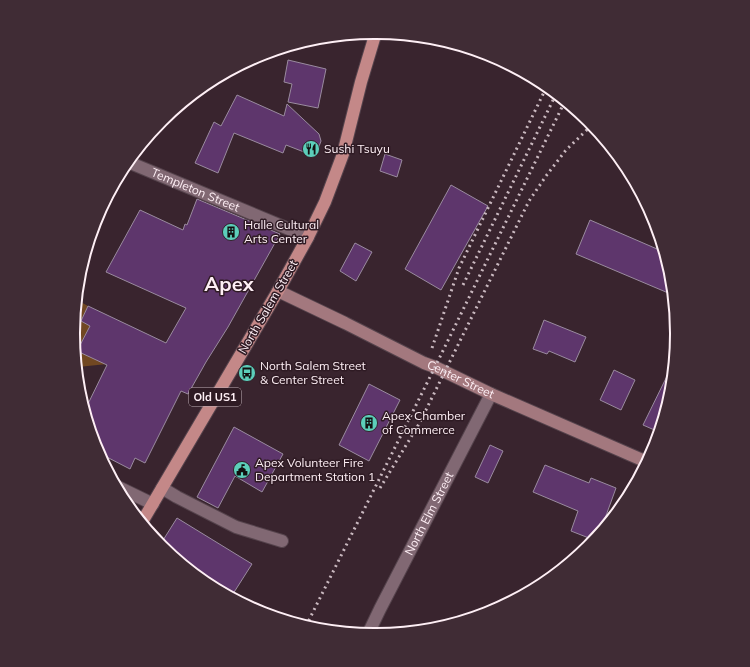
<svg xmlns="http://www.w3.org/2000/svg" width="750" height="667" font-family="Mulish,sans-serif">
	<rect width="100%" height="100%" fill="#39242e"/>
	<path fill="#714722" d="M77 300 88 306 81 321 107 335V364L78 367 77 369 74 333Z"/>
	<path fill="#5e366c" stroke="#9a8b9f" d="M288 60 326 69 318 108 288 102 292 84 284 82Z
		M237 95 284 116 287 104 319 134 321 141 318 149 313 153 304 152 286 145 283 153 234 133 218 173 195 163 214 122 221 126Z
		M385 154 402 160 397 177 380 171Z
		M451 185 488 206 441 290 405 269Z
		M197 199 280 234 228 327 206 362 188 394 181 391 145 463 135 458 130 469 99 453 96 449 85 410 107 365 77 351 90 326 81 321 88 306 166 343 186 308 106 272 140 210 183 230 185 224 187 225Z
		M590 220 664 252 671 275 673 295 576 254Z
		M355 243 372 252 356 281 340 271Z
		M544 320 586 337 575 362 549 351 547 354 533 349Z
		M614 370 635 380 621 410 600 400Z
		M670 370 673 371 671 393 659 432 643 425Z
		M369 384 400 400 369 461 339 445Z
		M234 427 283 454 262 492 235 476 218 508 197 497Z
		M490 445 503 451 488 483 475 477Z
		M545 465 589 483 591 478 616 488 603 524 606 525 594 540 571 531 578 511 533 492Z
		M177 518 252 564 231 597 207 584 160 545Z"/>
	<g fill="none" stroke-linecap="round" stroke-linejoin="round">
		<g stroke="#55434c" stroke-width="14">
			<g id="street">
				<path id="s1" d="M128 162 308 237"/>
				<path d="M116 486 153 504"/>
				<path d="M162 488 177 497 236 527 282 541"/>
				<path id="s2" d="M368 634 380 609 491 394"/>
			</g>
		</g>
		<g stroke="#55434c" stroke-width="14">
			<g id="secondary">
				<path id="s3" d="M278 291 345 323 424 363 435 367 491 394 647 462"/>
			</g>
		</g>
		<g stroke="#55434c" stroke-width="14">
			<path id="primary" d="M142 522 278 291 308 237 325 202 343 154 361 82 376 32"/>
		</g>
		<use href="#street" stroke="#816873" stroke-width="12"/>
		<use href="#secondary" stroke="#a3787e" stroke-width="12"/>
		<use href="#primary" stroke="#c48888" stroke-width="12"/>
		<path stroke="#cab9c0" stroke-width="3" stroke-dasharray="2 4" stroke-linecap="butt" d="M463 285 556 94
			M432 348 459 268 547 86
			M380 488 419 424 529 201 546 176 566 150 592 125
			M306 626 435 367 565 101"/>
	</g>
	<defs>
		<g id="restaurant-disc" transform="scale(0.9)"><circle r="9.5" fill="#5cceba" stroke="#2f1b24"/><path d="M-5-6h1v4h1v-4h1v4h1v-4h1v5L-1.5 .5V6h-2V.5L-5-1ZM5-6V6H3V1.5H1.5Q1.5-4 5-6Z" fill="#111"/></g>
		<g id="building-disc" transform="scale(0.9)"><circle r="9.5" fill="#5cceba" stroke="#2f1b24"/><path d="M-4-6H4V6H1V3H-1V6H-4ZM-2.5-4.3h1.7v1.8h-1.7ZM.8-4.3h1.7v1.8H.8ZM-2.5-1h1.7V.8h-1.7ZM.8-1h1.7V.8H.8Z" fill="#111"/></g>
		<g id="bus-disc" transform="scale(0.9)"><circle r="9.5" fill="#5cceba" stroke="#2f1b24"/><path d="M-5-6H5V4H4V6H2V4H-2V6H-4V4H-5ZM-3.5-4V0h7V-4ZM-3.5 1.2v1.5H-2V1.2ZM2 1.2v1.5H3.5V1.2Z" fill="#111"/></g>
		<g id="civic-disc" transform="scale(0.9)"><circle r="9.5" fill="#5cceba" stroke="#2f1b24"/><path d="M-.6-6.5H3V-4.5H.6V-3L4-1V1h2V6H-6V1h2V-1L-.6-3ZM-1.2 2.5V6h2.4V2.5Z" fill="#111"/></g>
	</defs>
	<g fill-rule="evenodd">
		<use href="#restaurant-disc" x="311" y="149"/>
		<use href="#building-disc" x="231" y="232"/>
		<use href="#bus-disc" x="247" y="373"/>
		<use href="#building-disc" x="369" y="423"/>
		<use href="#civic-disc" x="242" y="470"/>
	</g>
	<g text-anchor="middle" stroke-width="3" stroke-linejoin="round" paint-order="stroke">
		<rect fill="#2f1b24" stroke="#c0afb6" stroke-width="1" x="189" y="388" width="52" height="18" rx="3"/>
		<g font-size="11" font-weight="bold" fill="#feeff5">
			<text x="215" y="401">Old US1</text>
		</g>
		<g font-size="12" fill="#feeff5" stroke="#2f1b24" text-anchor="start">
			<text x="324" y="153">Sushi Tsuyu</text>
			<text x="244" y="229">Halle Cultural<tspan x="244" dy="14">Arts Center</tspan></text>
			<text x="260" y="370">North Salem Street<tspan x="260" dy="14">&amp; Center Street</tspan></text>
			<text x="382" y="420">Apex Chamber<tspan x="382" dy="14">of Commerce</tspan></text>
			<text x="255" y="467">Apex Volunteer Fire<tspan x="255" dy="14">Department Station 1</tspan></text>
		</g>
		<g font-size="12" fill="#feeff5" stroke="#2f1b24">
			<text dy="4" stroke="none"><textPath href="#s1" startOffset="73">Templeton Street</textPath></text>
			<text transform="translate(268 307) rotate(-60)" y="4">North Salem Street</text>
			<text dy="4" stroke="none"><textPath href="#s3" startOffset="203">Center Street</textPath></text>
			<text dy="4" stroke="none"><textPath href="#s2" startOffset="135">North Elm Street</textPath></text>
		</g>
		<g font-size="20" font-weight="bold" fill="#feeff5" stroke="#2f1b24">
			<text x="229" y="291">Apex</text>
		</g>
	</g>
	<path d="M0 0H750V667H0ZM374 39H376A294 294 0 0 1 670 333V334A294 294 0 0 1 376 628H374A294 294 0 0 1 80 334V333A294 294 0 0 1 374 39Z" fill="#402c35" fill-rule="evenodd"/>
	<path fill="none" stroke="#feeff5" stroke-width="2" d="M374 39H376A294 294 0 0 1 670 333V334A294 294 0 0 1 376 628H374A294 294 0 0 1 80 334V333A294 294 0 0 1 374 39Z"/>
</svg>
